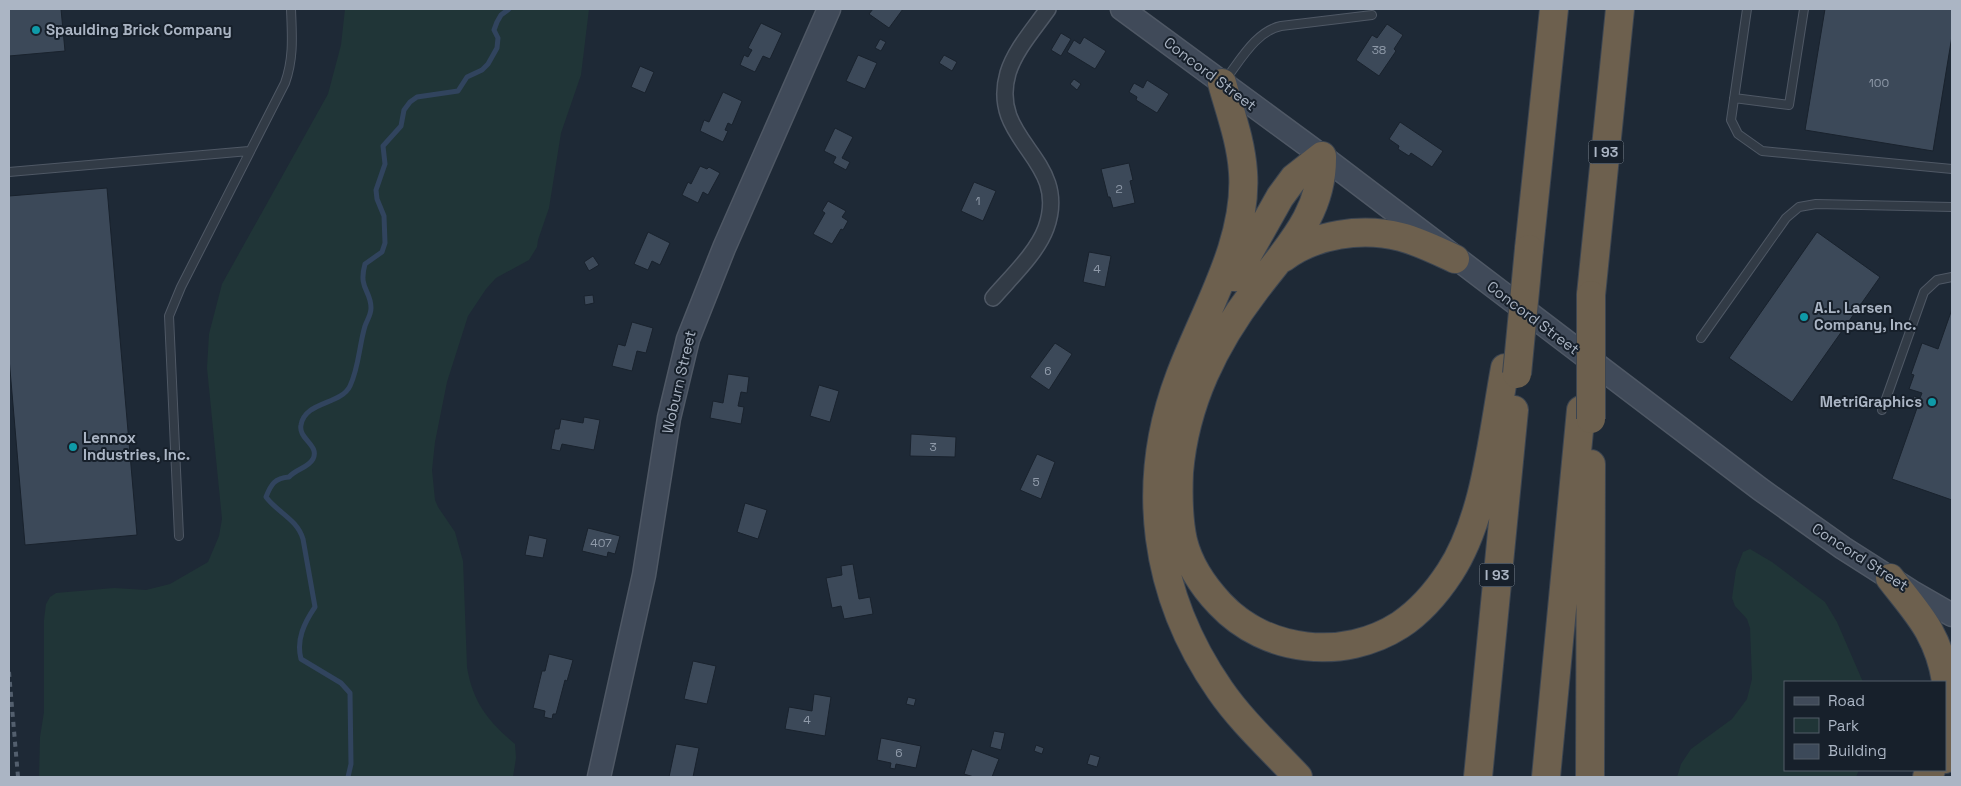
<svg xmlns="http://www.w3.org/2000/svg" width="1961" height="786" font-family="'Space Grotesk',sans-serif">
	<rect width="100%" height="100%" fill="#1e2936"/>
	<path fill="#203537" d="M345 9H589L581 75 561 133 549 208 538 240 537 247 529 260 496 278 486 289 468 316 447 382 435 442 432 470 435 500 438 507 455 532 463 561 467 667C473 703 488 721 515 744L516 758 513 777H39L40 737 44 712V620L46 604 50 597 56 593 114 588 146 590 170 584 208 562 219 536 222 519 207 368 209 334 222 284 328 94 341 45Z
		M1750 549 1772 562 1825 602 1837 622 1863 682H1785V770H1859L1856 777H1677L1681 764 1691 749 1732 719 1747 699 1752 679 1750 628 1747 619 1735 606 1732 598 1736 570 1743 552Z"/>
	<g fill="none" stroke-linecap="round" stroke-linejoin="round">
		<path stroke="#31445e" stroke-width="5" d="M348 777 351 764 350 693 341 683 301 659C296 640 304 623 315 607L303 539C297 519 278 513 266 497 271 484 275 478 289 477 296 469 308 468 313 459 320 445 298 439 301 425 305 401 341 405 350 386 359 367 359 346 365 326 367 320 371 315 371 308 371 290 358 289 365 264L382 252 385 243 384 216 377 199 376 190 385 164 383 146 401 126 404 110 410 102 417 97 458 91 467 77 482 70 488 64 497 48 498 38 494 30 497 22 501 15 509 9"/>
	</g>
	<path fill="#3c4959" stroke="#19222d" d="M9 9H61L65 51 9 56Z
		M873 9H903L889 28 869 14Z
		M1825 9H1952V36L1933 151 1805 130Z
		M761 23 782 33 770 59 763 56 755 72 740 65 744 55 748 57 752 50 748 48Z
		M1387 24 1403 35 1394 49 1396 51 1379 76 1356 60 1372 35 1377 38Z
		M1061 33 1071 39 1061 56 1051 50Z
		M1084 37 1106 51 1095 69 1067 52 1074 40 1080 44Z
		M880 39 886 42 881 51 875 48Z
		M858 55 877 63 865 89 846 81Z
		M944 55 957 62 952 71 939 63Z
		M640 66 654 72 645 93 631 87Z
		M1074 79 1081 84 1077 90 1070 84Z
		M1147 80 1169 94 1157 113 1136 100 1137 97 1129 92 1134 83 1143 88Z
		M723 92 742 101 732 125 728 123 725 130 728 131 723 142 700 131 704 120 709 122Z
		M1400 122 1443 151 1432 167 1411 153 1409 156 1398 149 1399 146 1389 139Z
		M835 128 853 137 842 158 850 162 846 170 833 163 836 157 824 151Z
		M1129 163 1133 180 1130 181 1135 203 1113 208 1110 197H1108L1101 169Z
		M700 166 707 169 709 167 720 173 708 195 703 192 698 203 682 195 688 182 691 184Z
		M974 182 996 191 983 221 961 211Z
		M107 188 137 535 25 545 9 358V196Z
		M828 201 846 211 842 217 848 221 843 230 841 229 832 244 813 234 825 213 822 211Z
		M648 232 670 243 660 265 652 261 648 270 634 264Z
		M1817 232 1880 277 1792 402 1729 358Z
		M1089 252 1111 256 1105 287 1083 282Z
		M593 256 599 265 589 271 584 262Z
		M593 295 594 303 585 305 584 296Z
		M1952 309V500L1892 479 1917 408 1911 406 1914 396 1920 398 1922 393 1909 389 1914 375 1911 374 1922 343 1938 349Z
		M632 322 653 328 646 353 637 351 632 371 612 366 618 344 625 346Z
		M1055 343 1072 354 1049 390 1030 377Z
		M728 374 749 377 747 393 741 392 738 406 744 407 741 424 710 418 713 401 723 403Z
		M819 385 839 391 830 422 810 416Z
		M584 417 600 420 594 450 562 444 560 451 551 449 555 429H559L561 419 583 423Z
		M911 434 956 437 955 457 910 456Z
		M1037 454 1055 462 1041 499 1020 490Z
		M745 503 767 510 758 539 737 532Z
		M588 528 620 536 615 554 608 552 607 557 582 551Z
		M529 535 547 539 543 558 525 555Z
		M853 564 859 599 870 597 873 614 844 619 841 606 832 608 826 578 842 575 841 566Z
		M549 654 573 660 567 681 565 680 556 714H553L552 719 544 717 545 711 533 708 542 671H545Z
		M693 661 716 666 707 704 684 699Z
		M814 694 831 697 825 736 785 729 789 707 812 711Z
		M908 697 916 699 914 706 906 704Z
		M994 731 1005 733 1001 750 990 747Z
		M881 738 921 746 916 768 896 764 895 769 890 768 891 763 877 760Z
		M676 744 699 748 693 777H669Z
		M1036 745 1044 748 1042 754 1034 751Z
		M972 749 999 759 992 777H974L964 774Z
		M1090 754 1100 757 1097 767 1087 764Z"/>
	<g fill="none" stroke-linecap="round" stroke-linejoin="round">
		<g stroke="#4f5865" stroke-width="10">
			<path id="lane" d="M1747 9 1731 120 1738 134 1762 151 1952 169
				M1225 80C1240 61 1256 31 1281 26L1372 15
				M1734 98 1789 105 1804 9
				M9 172 249 151
				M1701 338 1786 218 1799 207 1816 204 1952 207
				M1882 410 1924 292 1937 280 1952 277
				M179 536 169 316 181 287 285 83C294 58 292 35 291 9"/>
		</g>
		<g stroke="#4f5865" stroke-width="18">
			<path id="street" d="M993 298C1010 278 1037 253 1046 228 1071 158 988 142 1008 73 1015 50 1034 29 1048 9"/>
		</g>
		<g stroke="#4f5865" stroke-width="25">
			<path id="secondary" d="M1122 9 1322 156 1760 489 1843 548 1912 592 1952 615
				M599 777 644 575 669 418 688 339 724 248 829 9"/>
		</g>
		<g stroke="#3c4551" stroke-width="30">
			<path id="highway" d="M1222 83C1230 112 1241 141 1243 172 1248 242 1204 312 1180 376 1139 484 1154 595 1220 690 1242 722 1272 749 1298 777
				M1322 156C1323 213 1288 247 1256 289 1214 344 1185 403 1179 472 1178 495 1178 518 1183 541 1189 565 1203 586 1220 604 1266 653 1344 661 1400 625 1421 611 1437 592 1450 572 1486 517 1493 432 1505 368
				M1529 249 1554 9
				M1283 258C1315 234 1362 227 1401 237 1420 242 1438 251 1455 259
				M1235 277 1280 197 1294 178 1322 156
				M1591 295 1620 9
				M1890 578C1903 595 1919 613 1929 631 1946 662 1952 699 1945 733
				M1945 759 1952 748
				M1478 777 1514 410
				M1546 777 1581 410
				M1590 777 1591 464
				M1927 777 1931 770"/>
		</g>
		<use href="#lane" stroke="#323b46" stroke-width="8"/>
		<use href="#street" stroke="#323b46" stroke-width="15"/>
		<use href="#secondary" stroke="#404a59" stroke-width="22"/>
		<use href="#highway" stroke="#6d604e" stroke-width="28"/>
		<path stroke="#535f6e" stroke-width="4" stroke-dasharray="5 5" stroke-linecap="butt" d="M9 672 18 777"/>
		<g stroke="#3c4551" stroke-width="30" stroke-linecap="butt">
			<path id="highway-bridge" d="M1517 374 1529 249
				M1591 419V295"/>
		</g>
		<use href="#highway-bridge" stroke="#6d604e" stroke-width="28"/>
	</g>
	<g fill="#0f9aa8" stroke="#17202b" stroke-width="2">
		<circle cx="36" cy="30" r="5"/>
		<circle cx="1804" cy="317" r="5"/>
		<circle cx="1932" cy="402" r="5"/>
		<circle cx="73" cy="447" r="5"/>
	</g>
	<g text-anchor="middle" stroke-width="4" stroke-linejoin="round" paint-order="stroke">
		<g font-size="12" fill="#8f9aa9">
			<text x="1379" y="54">38</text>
			<text x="1879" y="87">100</text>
			<text x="1119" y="193">2</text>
			<text x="978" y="205">1</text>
			<text x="1097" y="273">4</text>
			<text x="1048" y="375">6</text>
			<text x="933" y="451">3</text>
			<text x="1036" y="486">5</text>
			<text x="601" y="547">407</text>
			<text x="807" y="724">4</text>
			<text x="899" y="757">6</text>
		</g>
		<g fill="#17202b" stroke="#7f8896" stroke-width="1">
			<rect x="1588.5" y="140.5" width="35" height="23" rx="4"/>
			<rect x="1479.5" y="563.5" width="35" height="23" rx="4"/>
		</g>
		<g font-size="14" font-weight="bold" fill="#abb5c4">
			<text x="1606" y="157">I 93</text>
			<text x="1497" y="580">I 93</text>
		</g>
		<g font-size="15" font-weight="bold" fill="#abb5c4" stroke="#17202b" text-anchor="start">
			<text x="46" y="35">Spaulding Brick Company</text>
			<text x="1814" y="313">A.L. Larsen<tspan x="1814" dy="17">Company, Inc.</tspan></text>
			<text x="1922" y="407" text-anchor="end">MetriGraphics</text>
			<text x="83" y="443">Lennox<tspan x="83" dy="17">Industries, Inc.</tspan></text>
		</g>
		<g font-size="15" fill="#abb5c4" stroke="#17202b">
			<text transform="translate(1210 74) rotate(37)" y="5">Concord Street</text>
			<text transform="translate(1533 318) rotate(37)" y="5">Concord Street</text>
			<text transform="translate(679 382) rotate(-77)" y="5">Woburn Street</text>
			<text transform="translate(1860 557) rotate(33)" y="5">Concord Street</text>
		</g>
	</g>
	<rect width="1961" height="786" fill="none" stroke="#abb5c4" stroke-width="20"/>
	<rect x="1784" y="681" width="162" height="90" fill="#17202b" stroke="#525c68"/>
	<rect x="1794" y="697" width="25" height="8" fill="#404a59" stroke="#525c68"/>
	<text x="1828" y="706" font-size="15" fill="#abb5c4">Road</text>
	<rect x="1794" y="718" width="25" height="15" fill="#203537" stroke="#525c68"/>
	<text x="1828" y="731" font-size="15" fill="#abb5c4">Park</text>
	<rect x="1794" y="744" width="25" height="15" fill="#3c4959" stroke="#525c68"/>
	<text x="1828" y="756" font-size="15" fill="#abb5c4">Building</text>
</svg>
